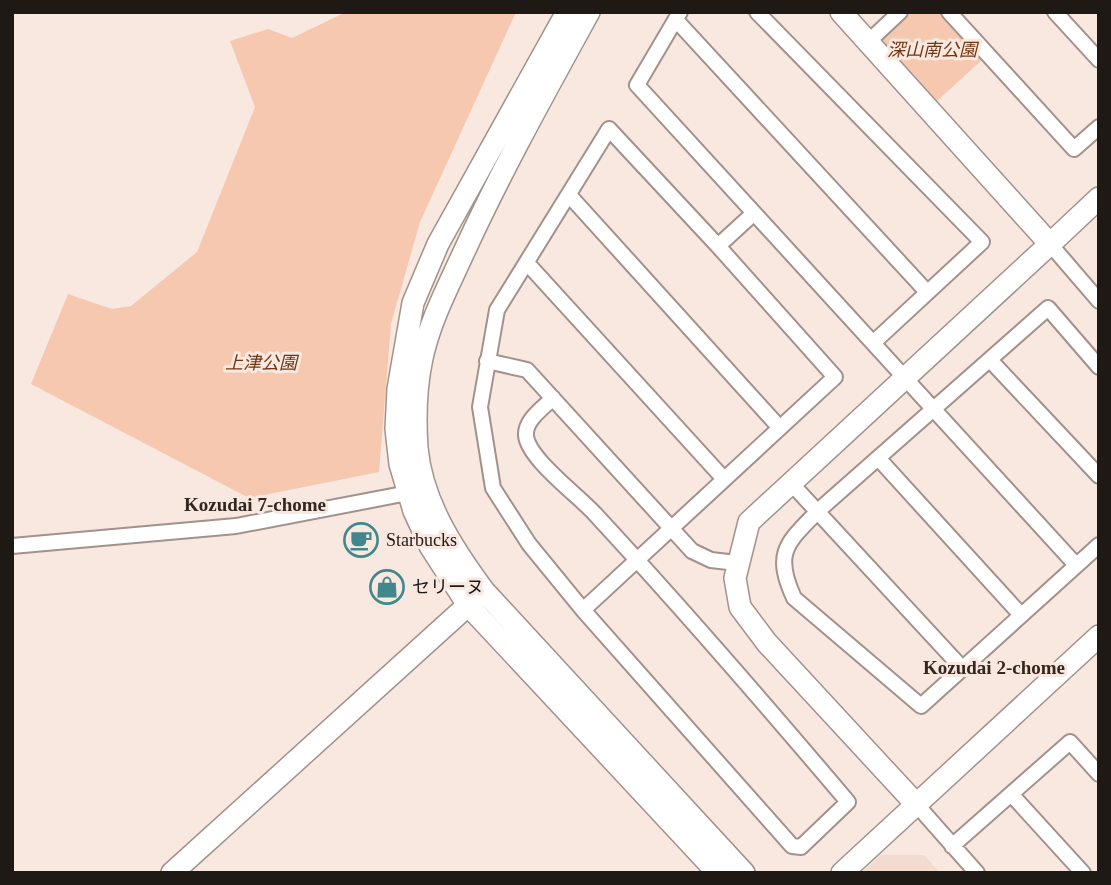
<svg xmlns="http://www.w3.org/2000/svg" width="1111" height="885" font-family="'Times New Roman','Noto Sans JP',serif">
	<rect width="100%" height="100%" fill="#f8e8e0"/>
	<path fill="#f3dbd0" d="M881 855H924L940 873H862Z"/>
	<path fill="#f7c8b0" d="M516 12 420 222 391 324 379 472 249 498 31 384 68 294 112 309 131 306 197 252 255 107 230 41 268 29 292 38 342 14Z
		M912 12H942L984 58 936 102 879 41Z"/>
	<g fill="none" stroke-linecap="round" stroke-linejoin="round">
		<g stroke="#a1928b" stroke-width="18">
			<path id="street" d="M680 12 637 85 1076 565
				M757 12 982 242 873 343
				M949 12 1074 149 1099 127
				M1055 12 1099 60
				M676 20 927 292
				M868 42 900 12
				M569 195 780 428
				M1050 244 1099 301
				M527 263 724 479
				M990 360 1099 476
				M487 361 527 370 692 551 711 560 737 563
				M1099 367 1048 308 819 510C787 543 773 552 794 598L921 706 1099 545
				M553 398C543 408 525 420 526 435 527 458 579 496 595 514 682 608 765 704 848 802L801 847 792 846 583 610 529 544 493 488 480 407 497 310 609 129 718 246 754 213
				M878 458 1021 615
				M790 482 962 668
				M12 546 236 526 408 493
				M583 610 835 377 718 246
				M1011 794 1083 873
				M916 804 977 873
				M952 846 1070 742 1099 774"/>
		</g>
		<g stroke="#a1928b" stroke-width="24">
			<path id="secondary" d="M567 12 438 244 413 303 398 389 396 429 400 464 414 511 430 546 468 605 718 873
				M589 12C545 92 501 171 463 254 448 287 430 321 422 358 416 386 415 419 417 448 422 502 453 549 484 591L744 873
				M841 12 1050 244 1099 198
				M916 804 767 643 740 607 735 578 749 522 1050 244
				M172 873 477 597
				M842 873 1099 636"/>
		</g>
		<use href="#street" stroke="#fff" stroke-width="14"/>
		<use href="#secondary" stroke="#fff" stroke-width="21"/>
	</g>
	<defs>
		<g id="cafe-ring" transform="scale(1.75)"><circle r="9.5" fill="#f8e8e0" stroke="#40888b" stroke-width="1.5"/><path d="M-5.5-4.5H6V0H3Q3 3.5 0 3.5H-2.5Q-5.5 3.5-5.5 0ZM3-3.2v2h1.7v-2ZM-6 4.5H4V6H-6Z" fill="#40888b"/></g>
		<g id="shop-ring" transform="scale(1.75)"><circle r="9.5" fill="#f8e8e0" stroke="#40888b" stroke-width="1.5"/><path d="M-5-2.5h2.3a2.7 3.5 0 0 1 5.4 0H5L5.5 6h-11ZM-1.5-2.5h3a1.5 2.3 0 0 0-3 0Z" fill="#40888b"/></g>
	</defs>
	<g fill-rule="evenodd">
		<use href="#cafe-ring" x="361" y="540"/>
		<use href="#shop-ring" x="387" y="587"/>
	</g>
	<g text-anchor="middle" stroke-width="6" stroke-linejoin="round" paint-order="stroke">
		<g font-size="18" font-style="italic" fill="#72350f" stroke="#f8e8e0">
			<text x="932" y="56">深山南公園</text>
			<text x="261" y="369">上津公園</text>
		</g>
		<g font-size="18" fill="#1f1916" stroke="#f8e8e0" text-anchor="start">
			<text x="386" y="546">Starbucks</text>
			<text x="412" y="593">セリーヌ</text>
		</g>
		<g font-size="19" font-weight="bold" fill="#322621" stroke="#f8e8e0">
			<text x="255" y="511">Kozudai 7-chome</text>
			<text x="994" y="674">Kozudai 2-chome</text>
		</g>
	</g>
	<rect width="1111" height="885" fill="none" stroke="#1f1916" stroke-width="28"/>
</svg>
